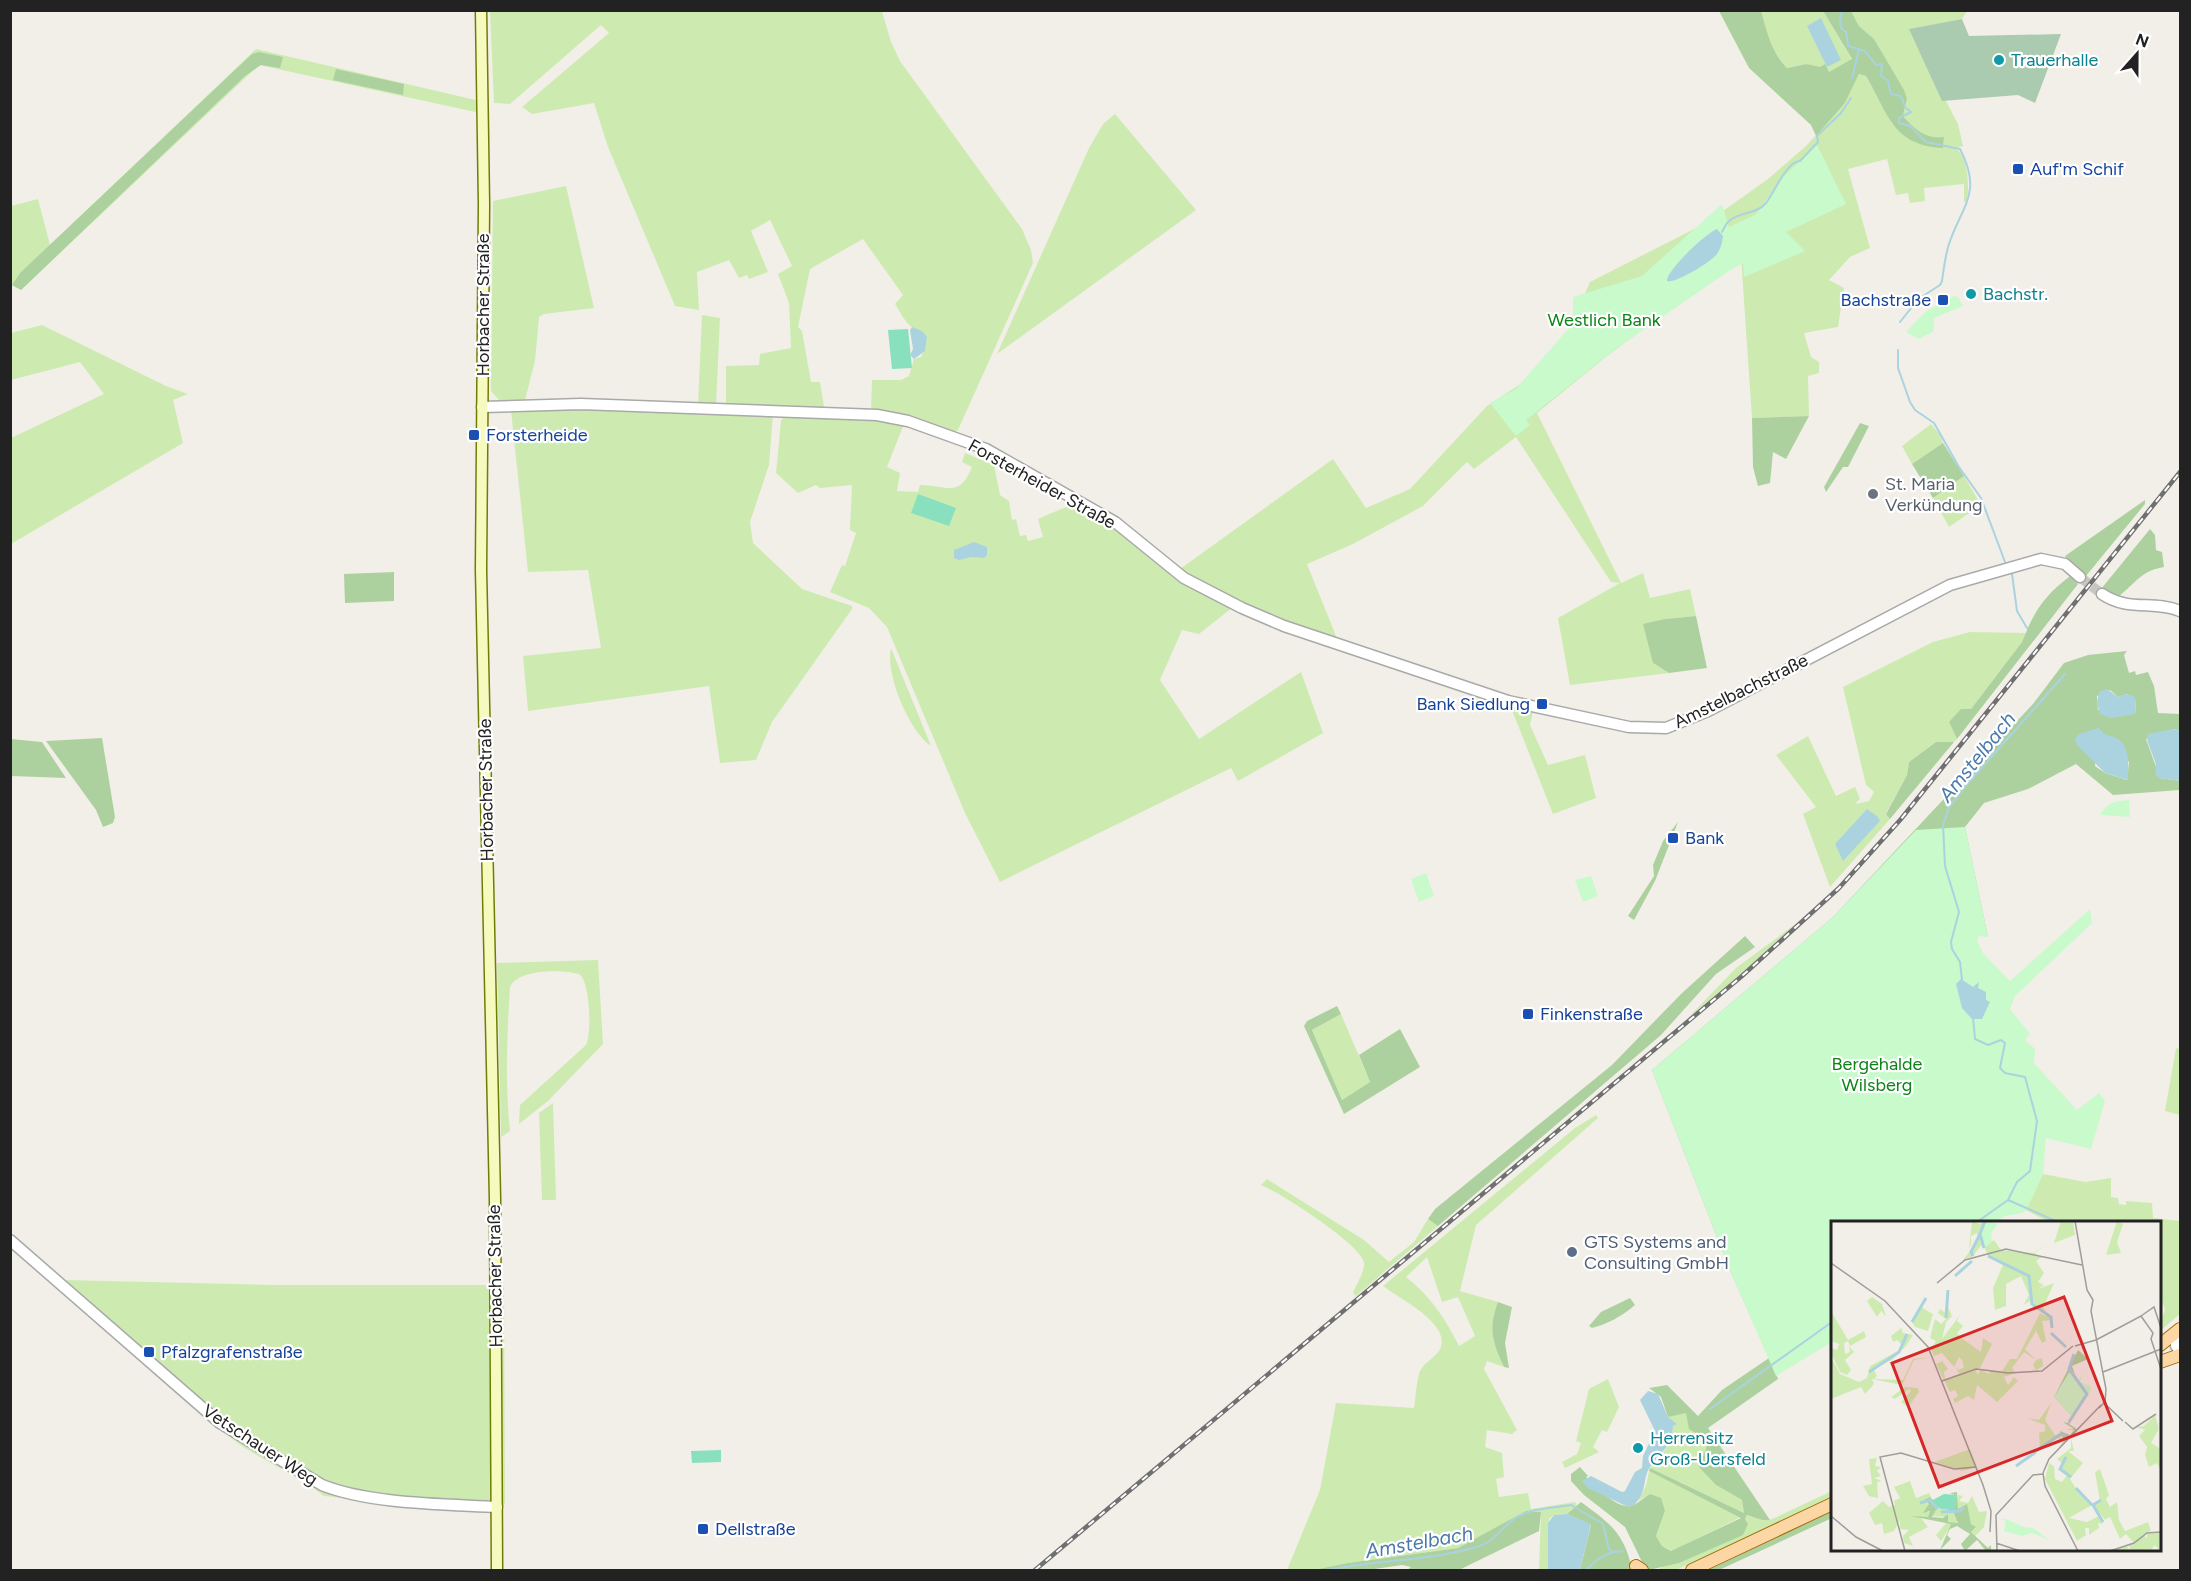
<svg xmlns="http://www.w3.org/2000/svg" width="2191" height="1581" font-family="Figtree,sans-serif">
	<rect width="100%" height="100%" fill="#f2efe9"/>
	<path fill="#cdebb0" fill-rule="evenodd" d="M492 10 882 11 891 42 900 61 1022 229 1031 250 1033 263 958 430 955 432 923 421 871 410 872 380H901L909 376 914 359 921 357C930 338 928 336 912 327 906 324 899 310 895 304L903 295 863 239 810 269 798 327 802 331 811 382H820L824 407 726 405V366L759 365 760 354 791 348 789 303 778 274 792 266 770 220 751 231 768 272 749 279 747 275 739 278 729 260 697 272 699 310 675 306 608 147 594 103 532 114 522 107 609 33 601 25 510 104 494 103 490 12Z
		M1761 11H1823L1852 60 1829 72 1806 64 1787 68C1771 52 1766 33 1761 11Z
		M1851 11H1967L1962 19 1910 29 1942 100 1945 99 1958 124 1963 146 1956 148C1969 160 1969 185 1967 202H1964V184L1924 188 1925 201 1910 203 1908 193 1896 195 1887 159 1848 169 1870 248 1850 257 1829 280 1844 288 1838 327 1804 333 1811 357 1819 362V373L1808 376 1809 416 1752 418 1741 257 1607 356 1537 413 1621 583 1643 573 1650 598 1690 589 1696 616 1665 619 1653 663 1669 673 1570 685 1558 618 1620 583 1611 582 1516 437 1474 469 1467 462 1423 506 1353 544 1307 564 1338 641 1276 619 1180 569 1333 459 1366 508 1410 489 1487 406 1519 385 1532 373 1569 330 1590 282 1706 223 1768 179 1806 146 1845 103 1859 74 1866 76 1893 125 1943 148 1944 137C1925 139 1915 130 1903 116L1907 100 1874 39 1859 26Z
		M256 49 480 101V113L259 65 21 290 11 284V206L38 199 50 245Z
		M1115 114 1196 210 997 354 1089 148 1103 124Z
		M566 186 594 308 544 314 539 317 535 361 525 400 500 401 491 391 493 201Z
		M702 315 720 318 716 405H698Z
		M42 325 166 386 188 394 173 400 183 443 11 544V438L104 394 80 362 11 380V333Z
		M583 409 773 413 769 465 750 522 753 543 802 589 852 606V609L772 722 756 760 720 763 709 686 528 711 523 656 601 648 588 570 528 572 511 410Z
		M786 413 866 416 904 424 887 467 900 473 897 491 918 492 920 485C947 485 959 499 972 467L962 462 965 453 994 465 1000 495 1009 501 1012 520 1016 519 1020 536 1026 535 1028 541 1043 537 1038 519 1068 506 1071 499 1233 607 1199 634 1182 630 1160 680 1199 739 1301 672 1323 733 1238 781 1231 768 1000 882 965 813 887 627 869 608 830 592 842 565 845 566 856 533 850 530 852 485 820 488 816 485 798 493 776 473 781 421Z
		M1931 424 1940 435 1943 443 1912 464 1902 446Z
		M1964 476 1981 505 1949 527 1933 498Z
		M1970 632 2026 633 2022 642 1971 709 1949 722 1957 739 1954 742H1936L1909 762 1907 775 1886 813 1890 819 1830 887 1803 814 1816 807 1776 755 1808 736 1836 796 1855 787 1860 799 1855 804 1869 801 1874 792 1866 785 1843 687 1933 642Z
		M891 648 931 746C909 731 885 674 891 648Z
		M1510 705 1533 711 1530 725 1548 765 1585 755 1596 798 1553 814Z
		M1794 925 1774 946 1687 1019 1736 968Z
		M598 960 603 1044 548 1101 519 1124 520 1105 586 1045C592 1033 590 981 579 974 562 969 517 969 510 987 507 1035 505 1083 510 1131L501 1137 497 963Z
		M1341 1014 1370 1082 1342 1100 1312 1030Z
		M2176 1048 2180 1049V1115L2165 1111Z
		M553 1103 556 1200H542L539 1113Z
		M1596 1115 1598 1118 1476 1225 1460 1291 1498 1302C1488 1328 1492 1342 1504 1367L1487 1361 1484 1369 1517 1430 1512 1434 1487 1430 1485 1447 1502 1453 1504 1477 1496 1479 1499 1497 1528 1493 1531 1509 1575 1502 1577 1505 1567 1514 1554 1515 1549 1519 1548 1570H1539L1541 1512 1528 1511 1458 1548 1348 1563 1313 1570H1287L1320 1490 1336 1403 1414 1408C1416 1397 1416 1382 1420 1371 1424 1363 1434 1358 1439 1351 1455 1325 1398 1298 1383 1286L1575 1128ZM1427 1257 1442 1302 1458 1297 1475 1336 1459 1346C1445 1318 1431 1297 1406 1277Z
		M2043 1174 2085 1182 2111 1178V1197L2118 1198 2119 1204 2126 1205V1201L2152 1203 2153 1218 2180 1221V1314L2160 1331V1322L2165 1310 2160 1295V1222H2049L2026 1210Z
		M1267 1179 1364 1240 1389 1262 1414 1242 1428 1219 1438 1226 1356 1296 1353 1293C1356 1285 1365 1271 1364 1263 1362 1245 1279 1192 1261 1185Z
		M64 1280 272 1285H504L505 1502 502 1513 324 1496C295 1473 259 1460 231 1438 171 1392 116 1338 58 1288Z
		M1608 1379 1619 1407 1607 1432 1602 1430 1593 1447 1599 1452 1565 1468 1562 1462 1577 1454 1581 1443 1576 1441 1589 1389Z
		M1679 1412 1686 1413 1700 1436 1709 1441 1716 1485 1742 1500 1744 1513 1650 1468C1662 1455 1672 1444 1673 1426L1676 1424 1668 1417Z
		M1649 1471 1741 1517 1672 1551 1662 1546 1656 1536 1665 1511 1650 1494 1638 1501 1646 1486Z
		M1832 1491V1498L1676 1570H1649H1657L1745 1519 1747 1515 1762 1520H1770Z"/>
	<path fill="#add19e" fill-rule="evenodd" d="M1719 11H1761C1767 32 1771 52 1787 68L1806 64 1820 67 1825 64 1829 72 1852 59 1823 11H1851L1859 26 1874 39 1904 90 1907 99 1903 116C1915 130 1926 139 1944 137L1943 148C1892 145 1889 115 1866 76L1859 74 1845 103 1816 136 1811 125 1749 68Z
		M259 52 283 57 280 68 261 65 245 76 21 290 12 285 20 273 252 54Z
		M336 69 404 84 403 95 333 80Z
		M1809 416 1786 459 1773 452 1770 483 1758 486 1753 467 1752 418Z
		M1860 423 1869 426 1848 467H1843L1826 492 1824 487Z
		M1943 443 1964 476 1933 498 1912 464Z
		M2145 500V504L2086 576 2067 559 2065 556Z
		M2150 529 2155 535 2156 550 2162 552 2164 567C2139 571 2134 586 2116 598L2101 589Z
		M394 572V601L345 603 344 574Z
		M2070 576 2078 584 1957 739 1949 722 1961 709H1971L2022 642C2034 612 2042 598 2070 576Z
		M1696 616 1707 668 1669 673 1653 663 1643 624 1665 619Z
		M2127 651 2124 655 2129 673 2135 671 2136 675 2148 672 2154 686 2158 713 2180 714V731L2174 729 2146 739 2160 778 2180 781V790L2113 795 2076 764 2028 789 1984 803 1965 827 1988 937 1970 929 1832 1222 1772 1364 1778 1379 1708 1428 1770 1520H1762L1747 1515 1745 1519 1748 1524 1743 1535 1679 1563 1649 1570 1645 1568 1625 1527 1584 1495 1571 1481V1474L1580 1467 1588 1476 1586 1477C1595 1486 1619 1512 1634 1505 1639 1502 1645 1497 1650 1494L1661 1498 1665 1511 1656 1536 1662 1546 1671 1551 1741 1518 1649 1471 1650 1468 1744 1513 1742 1500 1716 1485 1699 1467 1709 1441 1689 1429 1686 1413 1668 1417 1661 1397 1649 1388 1667 1385 1698 1416 1722 1390 1769 1358 1729 1268 1652 1070 1833 917 2033 704 2064 663 2088 655ZM2110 690 2118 697 2127 694 2136 701 2135 714 2098 710 2097 696ZM2098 728 2129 762 2127 780 2105 773 2095 766Z
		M102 738 115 817 113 823 103 827 96 810 46 741Z
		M11 739 42 742 66 778 11 776Z
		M1936 742H1954L1890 819 1886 814 1907 775 1909 762Z
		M1678 822 1655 881 1634 920 1628 916 1654 876 1653 865 1663 841Z
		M1745 936 1755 947 1716 974 1661 1035 1438 1226 1428 1219 1435 1209 1612 1065 1681 994Z
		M1337 1006 1341 1014 1312 1030 1342 1100 1370 1082 1359 1055 1400 1029 1420 1067 1344 1114 1304 1026 1307 1021Z
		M1630 1298 1635 1305C1622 1316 1608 1324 1592 1328L1589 1326 1601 1312Z
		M1498 1302 1512 1307 1505 1343 1509 1368 1504 1367C1492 1342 1488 1328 1498 1302Z
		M1581 1502C1610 1523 1625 1534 1632 1570H1580L1591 1525 1567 1514Z
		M1832 1510V1518L1719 1570 1711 1569Z
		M1526 1511 1541 1512 1539 1531 1459 1570H1407L1411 1567 1402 1565 1368 1570H1313L1348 1563 1458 1548Z"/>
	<path fill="#aacbaf" d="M1962 19 1969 36 2061 34 2035 103 2018 95 1942 101 1909 29Z"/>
	<path fill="#c8facc" d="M1817 145 1846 204 1786 232 1805 251 1744 277 1743 263 1729 271 1614 350 1526 420 1530 425 1516 436 1490 403 1516 389 1568 329 1573 317V297L1642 276 1722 204 1729 227 1755 215 1782 178Z
		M1954 296 1958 297 1963 306 1934 318V331L1919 339 1906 332 1925 312Z
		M2129 800 2130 817 2100 815C2108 802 2114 801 2129 800Z
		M1965 827 1988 937 1979 936 1977 940 1983 953 2010 981 2090 909 2092 923 2015 996 2010 1009 2030 1034 2025 1040 2035 1049 2034 1063 2077 1110 2099 1093 2105 1101 2091 1149 2046 1138 2043 1174 2026 1210 2023 1213 2005 1216 1995 1222H1832V1342L1776 1376 1729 1268 1652 1070 1833 917 1916 830Z
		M1426 873 1434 896 1419 902 1411 879Z
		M1591 876 1598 896 1583 902 1575 880Z"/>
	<path fill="#88e0be" d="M908 329 912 368 892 369 888 330Z
		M918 494 956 508 949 526 911 513Z
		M721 1450V1462L692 1463 691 1451Z"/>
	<path fill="#aad3df" d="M1821 18 1841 60 1827 67 1807 26Z
		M1717 229 1723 236C1722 243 1721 248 1717 254 1711 262 1675 284 1667 281 1666 271 1706 233 1717 229Z
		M912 327 922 331 927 337 925 351 914 359 910 355 913 349 910 330Z
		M974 542 987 547V555L984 558 971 557 959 560 954 558V550Z
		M2107 689 2118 697 2126 694 2133 696 2136 701 2135 714 2111 718 2100 714 2097 703 2099 692Z
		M2098 728C2104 734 2106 734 2114 737 2131 743 2128 766 2128 780L2105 773 2077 745 2075 740 2079 734Z
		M2174 729 2180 731V781L2160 778 2155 775C2160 761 2146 748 2147 734Z
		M1867 809 1878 817 1880 821 1843 861 1835 844Z
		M1961 979 1973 987 1979 982 1978 988 1986 992V1000L1990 1002 1982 1019H1972L1962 1008 1956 984Z
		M1648 1391 1658 1394 1668 1417 1677 1424 1673 1426C1672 1446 1661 1452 1650 1467 1642 1479 1648 1492 1633 1506H1626L1588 1488 1582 1481 1591 1476 1622 1492 1625 1491 1635 1472 1642 1468 1643 1456 1655 1431 1640 1400Z
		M1567 1514 1591 1524 1580 1570H1548V1523L1554 1515Z"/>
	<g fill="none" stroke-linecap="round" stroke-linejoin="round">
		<path stroke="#aad3df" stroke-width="2" d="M1842 10 1840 21 1841 28 1846 32 1848 46 1865 51 1876 65 1882 64 1881 76 1888 81 1891 94 1901 96 1905 107 1911 112 1899 118V123L1910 126 1926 142 1960 149C1983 193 1962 205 1949 244 1945 256 1944 268 1942 281L1940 285 1923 296
			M1852 78 1859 50
			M1722 232C1724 229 1725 224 1729 221 1740 211 1756 215 1766 203 1776 190 1786 162 1800 161L1818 142 1817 136 1841 113 1851 98
			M1900 322 1916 302
			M1898 350V368L1910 402 1915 410 1934 423 1959 467 1981 498 2005 562
			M2012 574 2017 611 2027 628
			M1962 980 1960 962 1952 949 1951 942 1959 912 1945 866 1943 824 1950 806 1969 782 2065 674
			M1973 1017 1975 1039 1988 1045 2001 1040 2005 1043 2000 1068 2005 1073 2025 1077 2037 1121 2030 1171 2017 1182 2008 1200 1977 1222
			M2008 1200 2058 1222
			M1710 1409 1832 1322
			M1328 1570C1375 1560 1426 1561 1473 1548 1496 1543 1499 1528 1517 1517 1532 1508 1553 1508 1571 1505L1603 1524 1609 1549 1613 1552 1623 1551
			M1586 1570 1598 1559 1613 1552"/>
		<path stroke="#c8c6c1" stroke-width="10" stroke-dasharray="10 5" stroke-linecap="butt" d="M2080 577 2102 594"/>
		<g stroke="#a9a9a9" stroke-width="13">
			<path id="tertiary" d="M482 407 581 404 877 415 908 421 986 449 1115 522 1184 578 1242 608 1284 626 1508 701 1629 727 1666 728 1708 711 1950 585 2041 559 2065 564 2080 577
				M2102 594C2129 612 2153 600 2180 611
				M10 1240 220 1423 322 1485C369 1504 445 1504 497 1507
				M2176 1333V1346L2180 1351"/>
		</g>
		<g stroke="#707d05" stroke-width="13">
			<path id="secondary" d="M481 10 484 205 481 570 495 1199 497 1570"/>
		</g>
		<g stroke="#a06b00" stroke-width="14">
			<path id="primary" d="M2160 1345 2180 1329
				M2160 1362 2180 1355
				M1636 1566 1642 1570
				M1692 1570 1832 1504"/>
		</g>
		<use href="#tertiary" stroke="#fff" stroke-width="10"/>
		<use href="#secondary" stroke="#f7fabf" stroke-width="10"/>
		<use href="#primary" stroke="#fcd6a4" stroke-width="12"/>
		<g stroke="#707070" stroke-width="4.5">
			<path id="rail" d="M1035 1570 1742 976 1839 888 1901 819 2180 472"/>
		</g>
		<use href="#rail" stroke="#fff" stroke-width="2" stroke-dasharray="7" stroke-linecap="butt"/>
	</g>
	<g fill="#0f9aa8" stroke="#fff" stroke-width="2">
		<circle cx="1999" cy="60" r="6"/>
		<circle cx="1971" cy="294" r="6"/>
		<circle cx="1638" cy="1448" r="6"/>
	</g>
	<g fill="#1a4fb4" stroke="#fff" stroke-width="2">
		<rect x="2012" y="163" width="12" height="12" rx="3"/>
		<rect x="1937" y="294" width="12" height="12" rx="3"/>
		<rect x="468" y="429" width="12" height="12" rx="3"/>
		<rect x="1536" y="698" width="12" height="12" rx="3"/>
		<rect x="1667" y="832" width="12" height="12" rx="3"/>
		<rect x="1522" y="1008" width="12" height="12" rx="3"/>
		<rect x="143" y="1346" width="12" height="12" rx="3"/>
		<rect x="697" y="1523" width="12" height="12" rx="3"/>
	</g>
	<circle fill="#6b7280" stroke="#fff" stroke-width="2" cx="1873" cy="494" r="6"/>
	<circle fill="#5c6f8a" stroke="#fff" stroke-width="2" cx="1572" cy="1252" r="6"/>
	<g text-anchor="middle" stroke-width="4.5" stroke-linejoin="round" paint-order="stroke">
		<g font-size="18" fill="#0d838f" stroke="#fff" text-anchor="start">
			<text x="2011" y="66">Trauerhalle</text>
			<text x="1983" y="300">Bachstr.</text>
			<text x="1650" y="1444">Herrensitz<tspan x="1650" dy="21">Groß-Uersfeld</tspan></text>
		</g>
		<g font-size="18" fill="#164399" stroke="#fff" text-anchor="start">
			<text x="2030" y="175">Auf'm Schif</text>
			<text x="1931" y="306" text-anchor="end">Bachstraße</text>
			<text x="486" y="441">Forsterheide</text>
			<text x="1530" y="710" text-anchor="end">Bank Siedlung</text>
			<text x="1685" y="844">Bank</text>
			<text x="1540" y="1020">Finkenstraße</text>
			<text x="161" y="1358">Pfalzgrafenstraße</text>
			<text x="715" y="1535">Dellstraße</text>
		</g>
		<g font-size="18" fill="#222" stroke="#fff">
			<text transform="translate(483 305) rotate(-90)" y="6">Horbacher Straße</text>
			<text transform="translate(1042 484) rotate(29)" y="6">Forsterheider Straße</text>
			<text transform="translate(1741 691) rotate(-26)" y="6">Amstelbachstraße</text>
			<text transform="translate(486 790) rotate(-91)" y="6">Horbacher Straße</text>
			<text transform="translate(495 1276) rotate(-91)" y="6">Horbacher Straße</text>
			<text transform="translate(260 1445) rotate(33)" y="6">Vetschauer Weg</text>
		</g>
		<g font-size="18" fill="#0c8416" stroke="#fff">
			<text x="1604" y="326">Westlich Bank</text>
			<text x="1877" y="1070">Bergehalde<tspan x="1877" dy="21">Wilsberg</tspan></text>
		</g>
		<g font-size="18" fill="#5b616d" stroke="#fff" text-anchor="start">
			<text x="1885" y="490">St. Maria<tspan x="1885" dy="21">Verkündung</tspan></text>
		</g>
		<g font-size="18" fill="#4e5e75" stroke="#fff" text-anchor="start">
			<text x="1584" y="1248">GTS Systems and<tspan x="1584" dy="21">Consulting GmbH</tspan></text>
		</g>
		<g font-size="20" font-style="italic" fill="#4a7aab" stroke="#fff">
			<text transform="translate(1977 757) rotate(-51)" y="7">Amstelbach</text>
			<text transform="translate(1419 1542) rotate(-10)" y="7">Amstelbach</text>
		</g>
	</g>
	<g transform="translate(1831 1221)">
		<rect width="330" height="330" fill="#f2efe9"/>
		<path d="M141 0 149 3 154 0 149 12 152 22 142 35 132 39 147 20 146 12 140 15V23L138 28ZM230 0H242L244 14 223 22ZM286 0 292 3 286 21 290 32 275 34ZM163 19 170 29 202 32 218 22 203 32 211 36 205 40 213 52 207 61 213 64 207 68 223 62 212 87 221 99 211 100 215 120 211 122 205 110 194 128 205 139 211 137 212 145 205 149 202 144 205 139 193 131 181 147 185 152 173 156 177 164 183 156 187 160 166 181 146 164 143 179 137 175 124 182 122 178 127 175 124 169 119 171 105 143 111 140 117 148 113 151 114 158 128 153 125 146 128 149 133 146 131 139 128 136 123 146 111 132 103 135 100 128 105 120 99 117 104 98 110 103 115 98 107 92 109 88 116 93 117 86 121 95 115 101 111 118 129 94 126 100 132 105 126 112 133 119 150 131 152 117 161 123 149 147 145 148 146 154 150 149 158 153 160 149 170 152 179 138H186L209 92 214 95H217L200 79 196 82 193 83 198 74 190 55 175 63V85L164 89 162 67 172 44 157 35 153 25ZM41 76 51 83 55 95 50 90 46 96 36 80ZM90 86 102 93 97 110 84 106 81 101ZM0 90 17 119 33 110 35 116 19 125 17 120 13 122 14 133 19 131 18 125 23 131 14 139 20 149 16 154 9 151 0 132V127L6 129 8 123 0 120ZM70 107 72 112 82 114 75 125 61 139 42 147 46 155 43 158 72 159 82 138 102 136 83 139 71 164 41 158 43 163 34 173 30 166 0 178V136L9 153 28 161 36 157 39 145 69 129 71 124 66 119 62 121 60 115ZM74 166 87 167 88 171 77 186 70 181 80 170 78 168 64 178 60 176ZM220 182 214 199 224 214 230 213 231 223 226 215 209 227 208 212 214 210V204L196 197 208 199ZM324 194 328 208 320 222 330 228V249L326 242 318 246 314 234 316 226 308 215 314 209 305 206 313 205ZM240 217 243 230H237L252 242 239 258 244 266 261 283 269 280 264 251 269 248 278 274 275 278 279 286 286 281 288 299 294 310 317 301 320 310 312 314 316 317V313L330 312V330L323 324 320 330H281L296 325 299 330 298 324 303 322 295 313 289 318 279 296 274 299 269 292 272 303 267 302 268 307 258 314V307H254L255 314 246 320 214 258 218 242 223 245 224 258 231 261 236 254 228 248 232 243 226 238 240 227ZM261 284 268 295 256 301 238 297ZM139 228 146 246 131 250 104 241ZM46 237 44 245 50 246 46 250 50 255 43 257 51 260 46 261 47 277 38 275 32 265 41 263 38 238ZM79 260 85 277 98 272 100 276 93 281 98 283 94 291H100L98 296H89L97 306 78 316 82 325 73 322 72 315 78 309 69 308V299L63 310 53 313 51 302 44 304 38 292 52 280 58 286 64 284 63 280 69 277 63 266ZM127 274 132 275 128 280 137 282 141 275 148 291 156 290 153 306 144 315 140 310 145 307 140 303 135 284 126 290ZM106 285 122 290 127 301 121 303 110 320 105 314 117 300 114 296 100 295Z" fill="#cdebb0" fill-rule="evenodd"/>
		<path d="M247 129 257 138 241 145 245 156 235 165 250 164 255 173 238 203 246 208 225 230 233 220 229 210 239 214 243 209 235 208H243L232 201 237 202 241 195 223 176ZM126 271 127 288 136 283 140 303 145 306 140 311 157 327 160 324V330H155L146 319 134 330 130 323 139 313 126 305 119 308 116 314 120 318 109 329 120 303 79 295 97 296 99 290 92 292 98 283 93 279 99 276 110 287 126 275 119 272ZM107 285 122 290 127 302 117 301V293L112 297 101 296Z" fill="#add19e" fill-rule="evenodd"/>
		<path d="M154 0 167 3 160 12 161 21 153 27 149 12ZM240 148 248 159 252 151 249 161 259 165 260 169 242 197 223 176ZM170 298H175L193 306 202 307 218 319 201 312 191 315 173 310 175 300Z" fill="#c8facc"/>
		<path d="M113 273 126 274 124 289 110 288 100 280Z" fill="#88e0be"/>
		<path fill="none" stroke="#aad3df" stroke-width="3" d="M153 27 149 13 154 0M142 35 140 31 149 13M157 35 198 55 201 83 220 96 221 107M124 55 141 40M115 97 117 69M81 101 95 77M220 112 235 126M38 151 68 131 76 113M238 201 256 173 238 148 243 133M205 230 230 213 235 215M235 236 229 248 240 256M185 245 205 231M245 267 261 284M270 279 262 284 272 301M89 282 99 279 107 288M110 291 129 290 133 286"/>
		<path fill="none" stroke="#9f9d99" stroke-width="1.5" d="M244 0 256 69 262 79 260 90 275 168 274 181 268 187M0 42 54 80 97 126 152 264 160 290 159 311M106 62 134 39 175 28 251 44M310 95 323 86 330 107M265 119 310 95 322 112 320 118 330 148M244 125 265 119M272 151 330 128M111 160 145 148 177 152 211 150 242 125M272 181 292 200M294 201 302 208 325 193M0 295 25 316 52 330M165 322 189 330M74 330 49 236 70 232 123 248 145 246M166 330 165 294 202 254 212 253M247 330 214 265 212 252 218 238 270 184M279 330 303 322 316 312 330 311"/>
		<path fill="#d62828" fill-opacity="0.15" stroke="#d62828" stroke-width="3" d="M233 76 281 200 108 266 61 142Z"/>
		<rect width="330" height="330" fill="none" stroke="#222" stroke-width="3"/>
	</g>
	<rect width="2191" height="1581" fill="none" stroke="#222222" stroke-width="24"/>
	<g transform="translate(2137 54) rotate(21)" stroke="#ffffff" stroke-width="4.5" paint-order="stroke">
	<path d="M0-4.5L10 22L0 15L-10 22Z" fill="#222222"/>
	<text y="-9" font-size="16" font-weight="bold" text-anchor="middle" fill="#222222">N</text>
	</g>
</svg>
